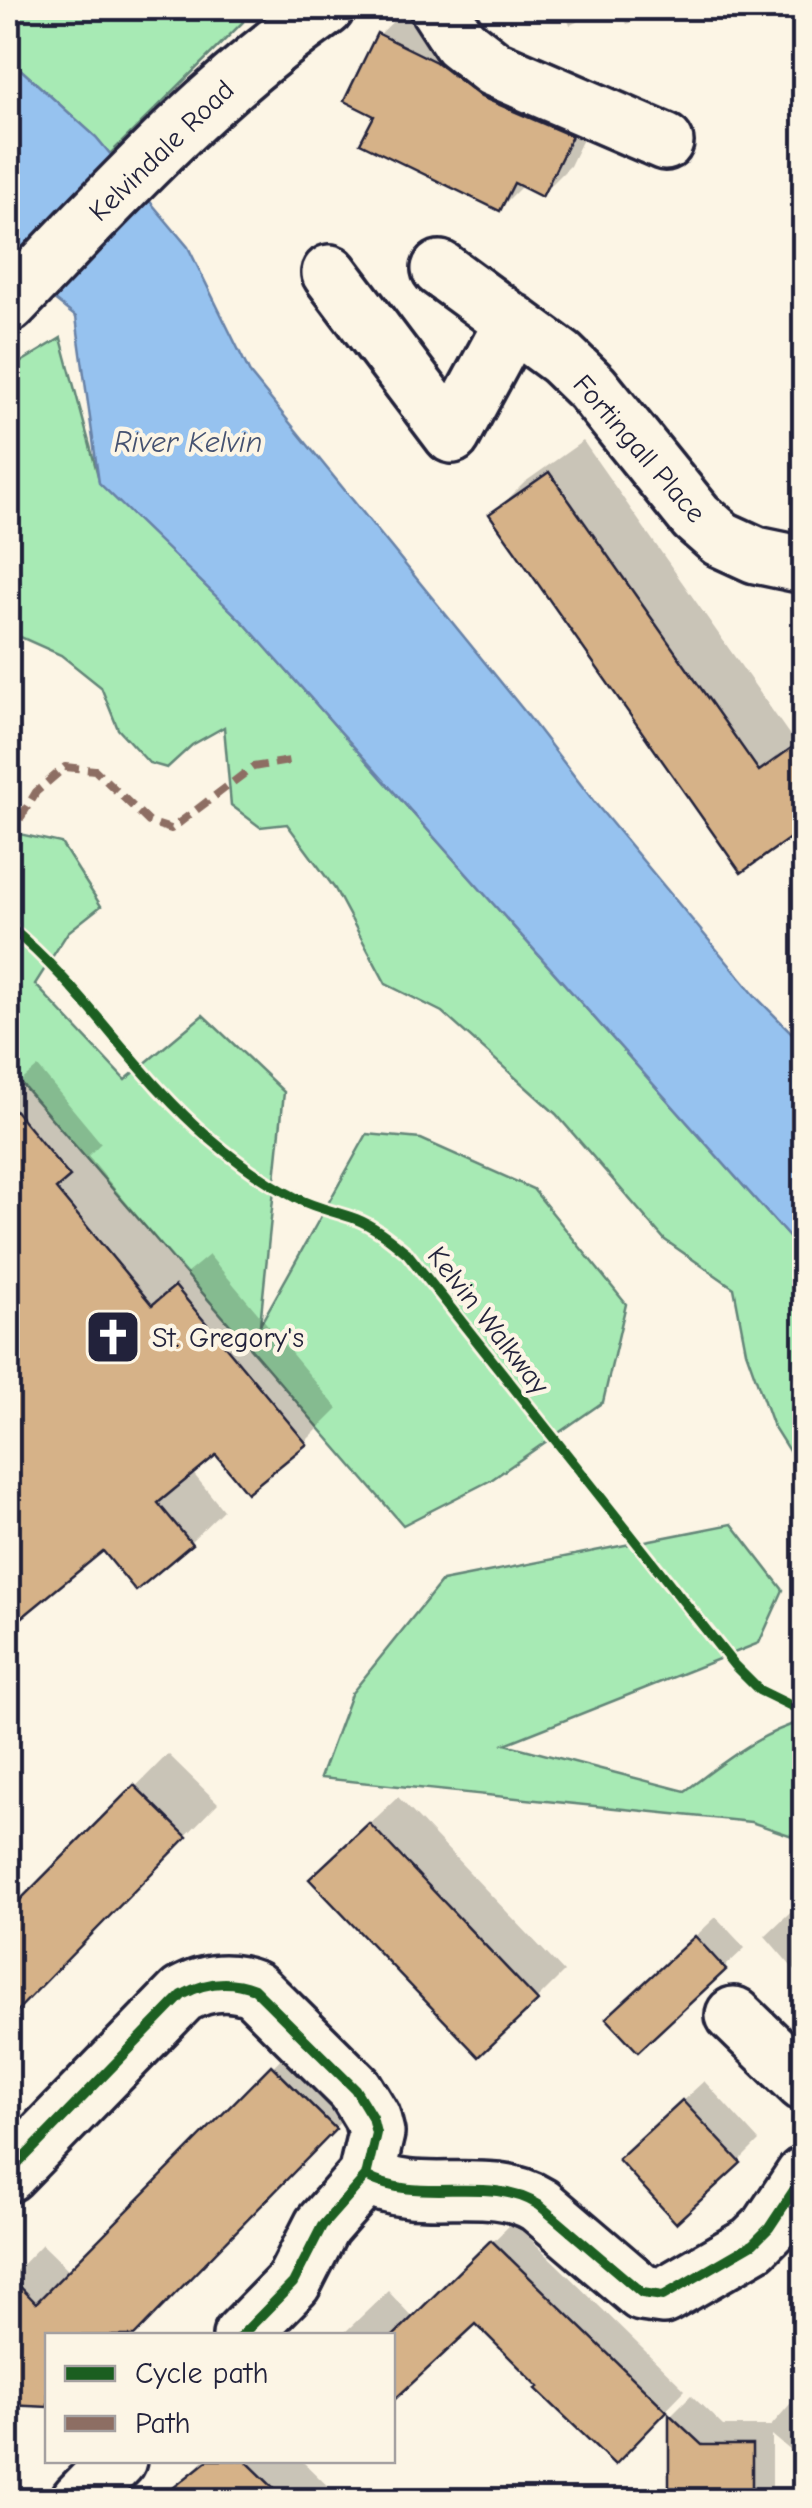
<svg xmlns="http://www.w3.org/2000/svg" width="812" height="2508" font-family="'Comic Neue',sans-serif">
	<rect width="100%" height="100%" fill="#fcf5e5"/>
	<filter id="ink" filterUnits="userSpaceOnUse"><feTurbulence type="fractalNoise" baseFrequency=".01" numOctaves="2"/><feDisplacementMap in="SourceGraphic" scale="20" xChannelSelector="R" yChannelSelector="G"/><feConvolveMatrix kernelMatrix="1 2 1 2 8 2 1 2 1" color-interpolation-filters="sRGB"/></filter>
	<g filter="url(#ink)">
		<path fill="#a7eab4" stroke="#648678" stroke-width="2.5" d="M8 8H235L243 22 110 154 96 137 8 58Z
			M61 338 100 483 245 624 804 1254V1475L772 1424 746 1351 734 1288 665 1240 556 1114 442 1012 386 984 335 889 287 824 260 827 231 805 224 727 192 745 167 768 149 763 118 729 101 687 61 655 14 634 8 659V374L13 367Z
			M8 815 19 834 61 843 101 906 68 932 35 984 125 1080 203 1015 284 1092 260 1325 367 1134 421 1139 533 1189 626 1304 603 1402 491 1480 403 1525 8 1068Z
			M732 1524 783 1590 759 1643 505 1744 685 1791C722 1764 760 1732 804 1721V1840L751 1822 320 1778 351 1694 442 1581Z"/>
		<path fill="#96c2ef" stroke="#6882a7" stroke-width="2.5" d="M8 58 96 137 188 247 251 375 525 712 595 803 757 998 804 1045V1254L245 624 99 483 76 317 8 264Z"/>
		<path fill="#0003" d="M407 8 464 34 598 108 570 166 542 194 523 185 500 208 378 115 379 35Z
			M562 8H607L570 25Z
			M619 8H661L627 24Z
			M583 441 793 740 804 731V825L741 869 492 515 525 482Z
			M38 1067 101 1143 88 1156 186 1274 209 1255 338 1409 305 1442 216 1452 192 1472 223 1510 190 1542 103 1547 8 1626V1396L23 1384 8 1365V1092Z
			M168 1754 218 1803 8 2017V1916Z
			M398 1797 564 1972 536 2000 341 1851Z
			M804 1899V1981L765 1936Z
			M716 1917 745 1948 638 2048 630 1998Z
			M305 2034 367 2095 131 2336H48V2404L8 2403V2279L42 2244 71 2272Z
			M704 2081 759 2141 739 2161 641 2139Z
			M513 2222 685 2390 615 2462 476 2320 392 2399V2336H341L388 2291 414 2319Z
			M804 2388V2462L772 2435V2496L767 2500H672L671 2415 691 2395 723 2426H771Z
			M204 2460H301L342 2500H177L170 2494Z"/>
		<path fill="#d6b288" stroke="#22223b" stroke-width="2.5" d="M377 33 436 62 481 97 572 136 542 197 514 183 500 211 360 143 374 116 344 101Z
			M549 472 759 771 804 739V828L741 873 489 514Z
			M8 1102 70 1177 56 1189 152 1305 175 1286 307 1444 247 1493 216 1455 158 1503 192 1544 136 1591 103 1551 8 1629Z
			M134 1785 187 1837 8 2020V1912Z
			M369 1823 538 2001 479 2057 309 1879Z
			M695 1936 726 1970 638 2052 606 2018Z
			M271 2065 336 2129 134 2336H48V2407L8 2405V2274L36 2303Z
			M682 2100 741 2163 676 2223 618 2159Z
			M491 2240 667 2411 615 2465 536 2389 539 2387 476 2324 392 2402V2337Z
			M669 2414 702 2445H752V2500H669Z
			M208 2460H245L286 2500H158Z"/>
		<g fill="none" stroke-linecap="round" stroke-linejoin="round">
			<g stroke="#22223b" stroke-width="62">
				<path id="minor" d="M438 8 460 42 493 68 665 142
					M440 269 561 358 592 388 696 517 721 539 756 555 804 565
					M330 273 452 435 513 322
					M8 305C109 200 206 92 326 8
					M734 2015 804 2083
					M8 2174 182 1995C205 1982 229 1979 254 1989L355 2089 372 2117 376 2133 366 2176 322 2226 293 2283 241 2336
					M366 2176C419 2206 488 2173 539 2205L642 2293 663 2296 753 2244 769 2228 804 2175
					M79 2500 118 2460"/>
			</g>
			<use href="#minor" stroke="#fcf5e5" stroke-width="55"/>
			<path stroke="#8d6e63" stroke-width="8" stroke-dasharray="15 8" stroke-linecap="butt" d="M8 839 36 792 65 767 95 770 149 822 171 829 253 767 289 761"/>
			<g stroke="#fcf5e5" stroke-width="16">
				<path id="cycleway" d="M8 926C85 988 134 1074 209 1138 236 1161 266 1183 298 1199 316 1208 337 1212 356 1219 376 1227 391 1240 407 1253L734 1665 759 1690 804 1712
					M8 2174 182 1995C205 1982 229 1979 254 1989L355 2089 372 2117 376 2133 366 2176 322 2226 293 2283 241 2336
					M366 2176C419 2206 488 2173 539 2205L642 2293 663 2296 753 2244 769 2228 804 2175"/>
			</g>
			<use href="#cycleway" stroke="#1b5e20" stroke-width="10"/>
		</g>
	</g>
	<defs>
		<g id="church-square" transform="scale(2.875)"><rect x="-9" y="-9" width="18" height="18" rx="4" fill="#22223b" stroke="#fcf5e5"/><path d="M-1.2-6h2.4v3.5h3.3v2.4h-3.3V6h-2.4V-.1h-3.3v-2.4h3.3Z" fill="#fff"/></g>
	</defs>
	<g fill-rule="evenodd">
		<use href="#church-square" x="113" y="1337"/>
	</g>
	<g text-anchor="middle" stroke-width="9" stroke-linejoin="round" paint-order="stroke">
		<g font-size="28" fill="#22223b" stroke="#fcf5e5">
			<text transform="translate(161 150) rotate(-44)" y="10">Kelvindale Road</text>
			<text transform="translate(640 448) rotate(49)" y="10">Fortingall Place</text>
			<text transform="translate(489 1320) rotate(52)" y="10">Kelvin Walkway</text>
		</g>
		<g font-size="28" fill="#22223b" stroke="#fcf5e5" text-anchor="start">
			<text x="152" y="1347">St. Gregory's</text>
		</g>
		<g font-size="30" font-style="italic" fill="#455271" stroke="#fcf5e5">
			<text x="188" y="452">River Kelvin</text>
		</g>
	</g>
	<rect width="812" height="2508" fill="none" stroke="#fcf5e5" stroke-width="40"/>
	<rect x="20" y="20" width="772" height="2468" fill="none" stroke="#22223b" stroke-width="4" filter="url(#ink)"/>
	<rect x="45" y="2333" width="350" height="130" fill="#fcf5e5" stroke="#a5a1a1" stroke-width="2.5"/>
	<rect x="65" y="2366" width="50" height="15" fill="#1b5e20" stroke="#a5a1a1" stroke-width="2.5"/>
	<text x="135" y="2383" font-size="30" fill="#22223b">Cycle path</text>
	<rect x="65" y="2416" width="50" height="15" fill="#8d6e63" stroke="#a5a1a1" stroke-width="2.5"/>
	<text x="135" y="2433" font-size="30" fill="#22223b">Path</text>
</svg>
